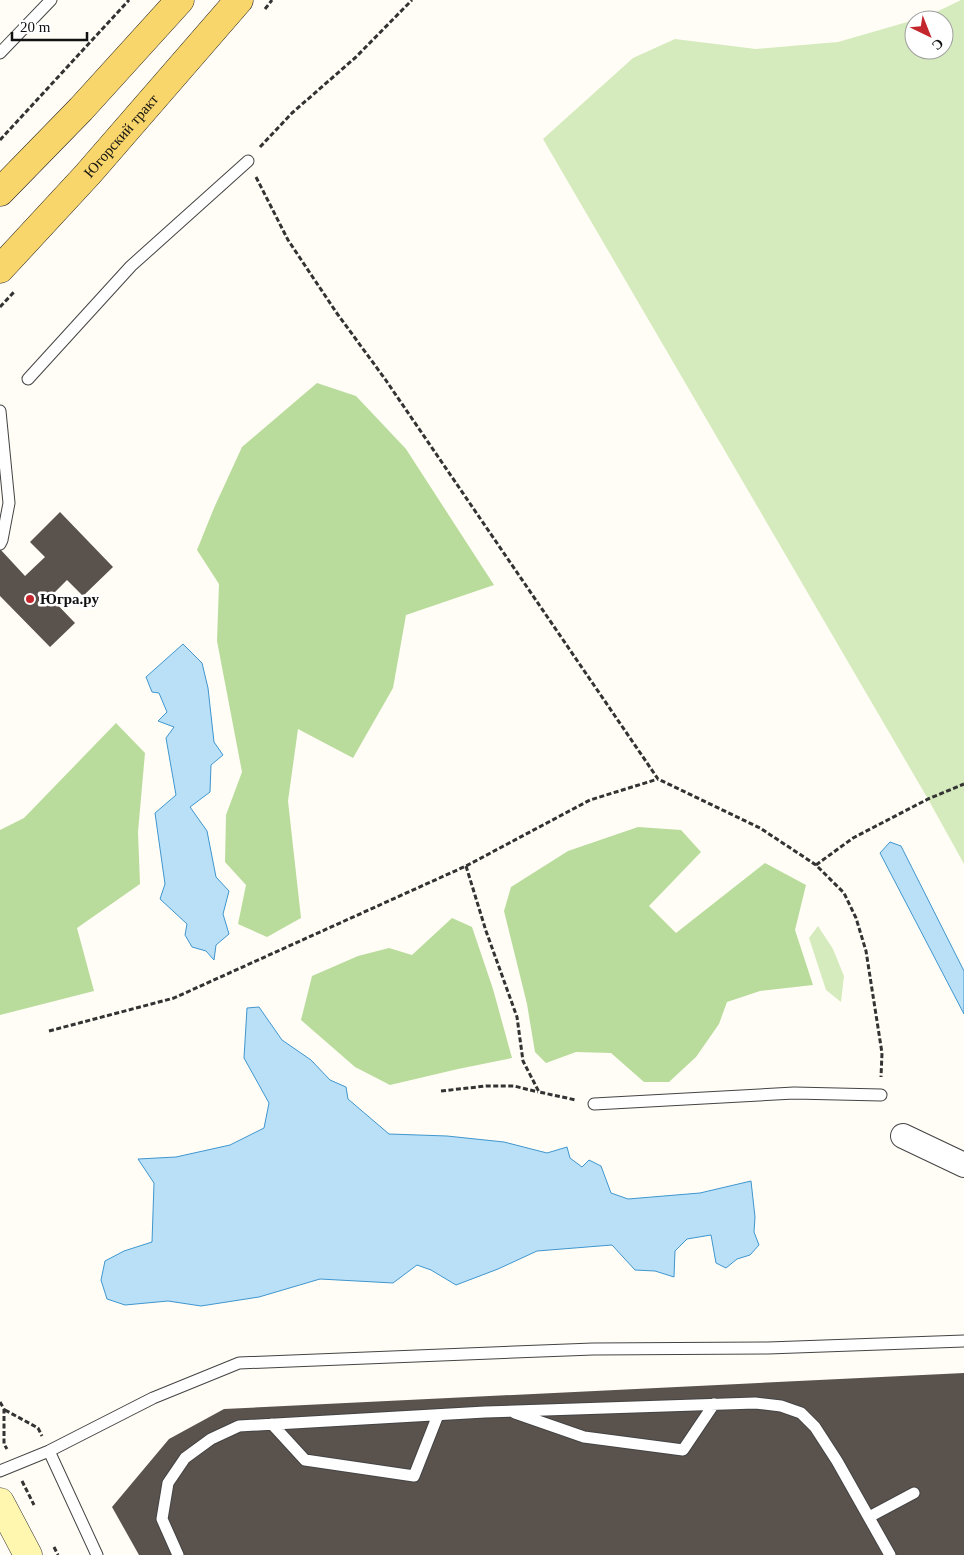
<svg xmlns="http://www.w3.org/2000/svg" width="964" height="1555" font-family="'Times New Roman',serif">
	<rect width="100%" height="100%" fill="#fffdf5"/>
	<path fill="#d5ebbd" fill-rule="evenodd" d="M961 0H964V864L928 799 543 139 633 58 675 39 756 49 838 42 928 16ZM914 20H944V50H914Z
		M818 926 833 949 844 976 841 1002 826 990 809 938Z"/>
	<path fill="#b9dc9c" d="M317 383 356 396 406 449 494 585 406 615 393 688 353 758 298 729 288 801 301 918 267 937 238 924 246 885 225 862 226 815 242 772 217 641 219 584 197 550 214 508 242 447Z
		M116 723 145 753 138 832 140 884 77 928 94 991 0 1015V830L24 818Z
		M638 827 681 830 701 852 649 906 676 933 765 863 806 885 795 930 813 985 760 991 727 1002 719 1024 696 1057 669 1082H644L611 1053 576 1052 546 1063 535 1052 527 1004 504 911 511 887 568 851Z
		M452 918 472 927 493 989 512 1058 458 1069 390 1085 355 1067 301 1020 312 976 358 956 389 948 412 955Z"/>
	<path fill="#b9e0f7" stroke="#3f96cf" d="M183 644 202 663 208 688 214 742 223 755 211 765 210 792 190 807 207 831 216 877 229 891 223 914 229 934 216 945 214 960 206 951 192 947 185 935 187 924 160 899 165 884 155 813 176 795 166 738 174 727 158 721 167 712 159 693 152 692 146 677Z
		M890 842 901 846 964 971V1014L880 853Z
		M259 1007 282 1040 311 1060 330 1080 346 1087 348 1099 389 1134 447 1136 504 1142 547 1153 567 1147 570 1158 582 1167 589 1160 601 1166 611 1193 628 1199 700 1193 751 1181 755 1217 754 1232 759 1245 750 1255 737 1259 726 1268 716 1263 711 1235 687 1239 675 1251 674 1277 655 1271 635 1270 612 1245 537 1251 498 1269 456 1285 431 1270 417 1265 393 1283 320 1279 259 1297 201 1306 168 1301 125 1305 107 1299 101 1280 105 1261 124 1251 152 1242 154 1183 138 1159 176 1157 230 1145 264 1128 269 1103 244 1058 247 1008Z"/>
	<path fill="#5a524d" d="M60 512 113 567 83 596 67 580 50 597 75 623 50 647 0 596V549L25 576 45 557 30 542Z
		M964 1373V1555H139L112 1507 169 1439 224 1409Z"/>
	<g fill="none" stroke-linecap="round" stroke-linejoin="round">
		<g stroke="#444" stroke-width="13">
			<path id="lane" d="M0 53 51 0
				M28 379 131 266 248 161
				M0 411 9 503 2 540 0 544
				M594 1104 794 1093 881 1095
				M515 1413 584 1437 683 1450 714 1404
				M272 1424 305 1460 414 1476 438 1415
				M49 1451 97 1555
				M0 1471 49 1451 153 1398 239 1363 593 1349 768 1348 964 1341
				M869 1517 914 1493
				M178 1555 162 1519 168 1483 185 1458 211 1439 239 1426 485 1412 755 1403 781 1406 801 1413 815 1427 837 1461 890 1555"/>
		</g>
		<g stroke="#444" stroke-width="26">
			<path id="street" d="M903 1136 964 1165"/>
		</g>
		<g stroke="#333" stroke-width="29">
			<path id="secondary" d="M0 1502 28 1555"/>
		</g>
		<g stroke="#222" stroke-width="29">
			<g id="primary">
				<path d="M0 192 81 109 180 0"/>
				<path id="s1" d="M0 269 88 174 239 0"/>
			</g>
		</g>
		<path stroke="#333" stroke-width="3" stroke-dasharray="5 2.5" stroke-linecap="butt" d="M265 9 272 0
			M0 140 129 0
			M260 147 292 113 356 57 412 0
			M256 177 288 240 336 312 385 379 658 779 760 828 816 865 844 893 856 918 866 951 882 1053 881 1077
			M0 307 14 292
			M816 865 853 838 928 799 964 784
			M466 866 486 931 517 1017 523 1061 539 1092 576 1100
			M49 1031 174 998 466 866 590 800 658 779
			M441 1091 486 1086H514L538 1092
			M0 1402 4 1409V1444L7 1449
			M5 1410 38 1428 42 1436
			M22 1481 34 1505
			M54 1547 58 1555"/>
		<use href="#lane" stroke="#fff" stroke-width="11"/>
		<use href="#street" stroke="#fff" stroke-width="24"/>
		<use href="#secondary" stroke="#fff6b0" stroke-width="28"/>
		<use href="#primary" stroke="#f9d66b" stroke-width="28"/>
	</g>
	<circle fill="#c4262e" stroke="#fff" stroke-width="2" cx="30" cy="599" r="5"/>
	<g text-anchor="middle" stroke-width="5" stroke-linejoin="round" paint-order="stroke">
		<g font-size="15" fill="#111" stroke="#fff">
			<text dy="5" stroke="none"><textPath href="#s1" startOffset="180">Югорский тракт</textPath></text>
		</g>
		<g font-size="15" font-weight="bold" fill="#111" stroke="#fff" text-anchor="start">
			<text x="40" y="604">Югра.ру</text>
		</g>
	</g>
	<g transform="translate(929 35) rotate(137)"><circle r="24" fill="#ffffff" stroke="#a0a0a0"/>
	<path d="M0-4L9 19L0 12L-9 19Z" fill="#c4262e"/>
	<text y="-8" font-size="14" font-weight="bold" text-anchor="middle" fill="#111111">С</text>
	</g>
	<path d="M12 32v8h75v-8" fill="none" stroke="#111111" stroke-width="2.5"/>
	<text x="20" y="32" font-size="15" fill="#111111" stroke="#ffffff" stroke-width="4" paint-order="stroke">20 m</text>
</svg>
